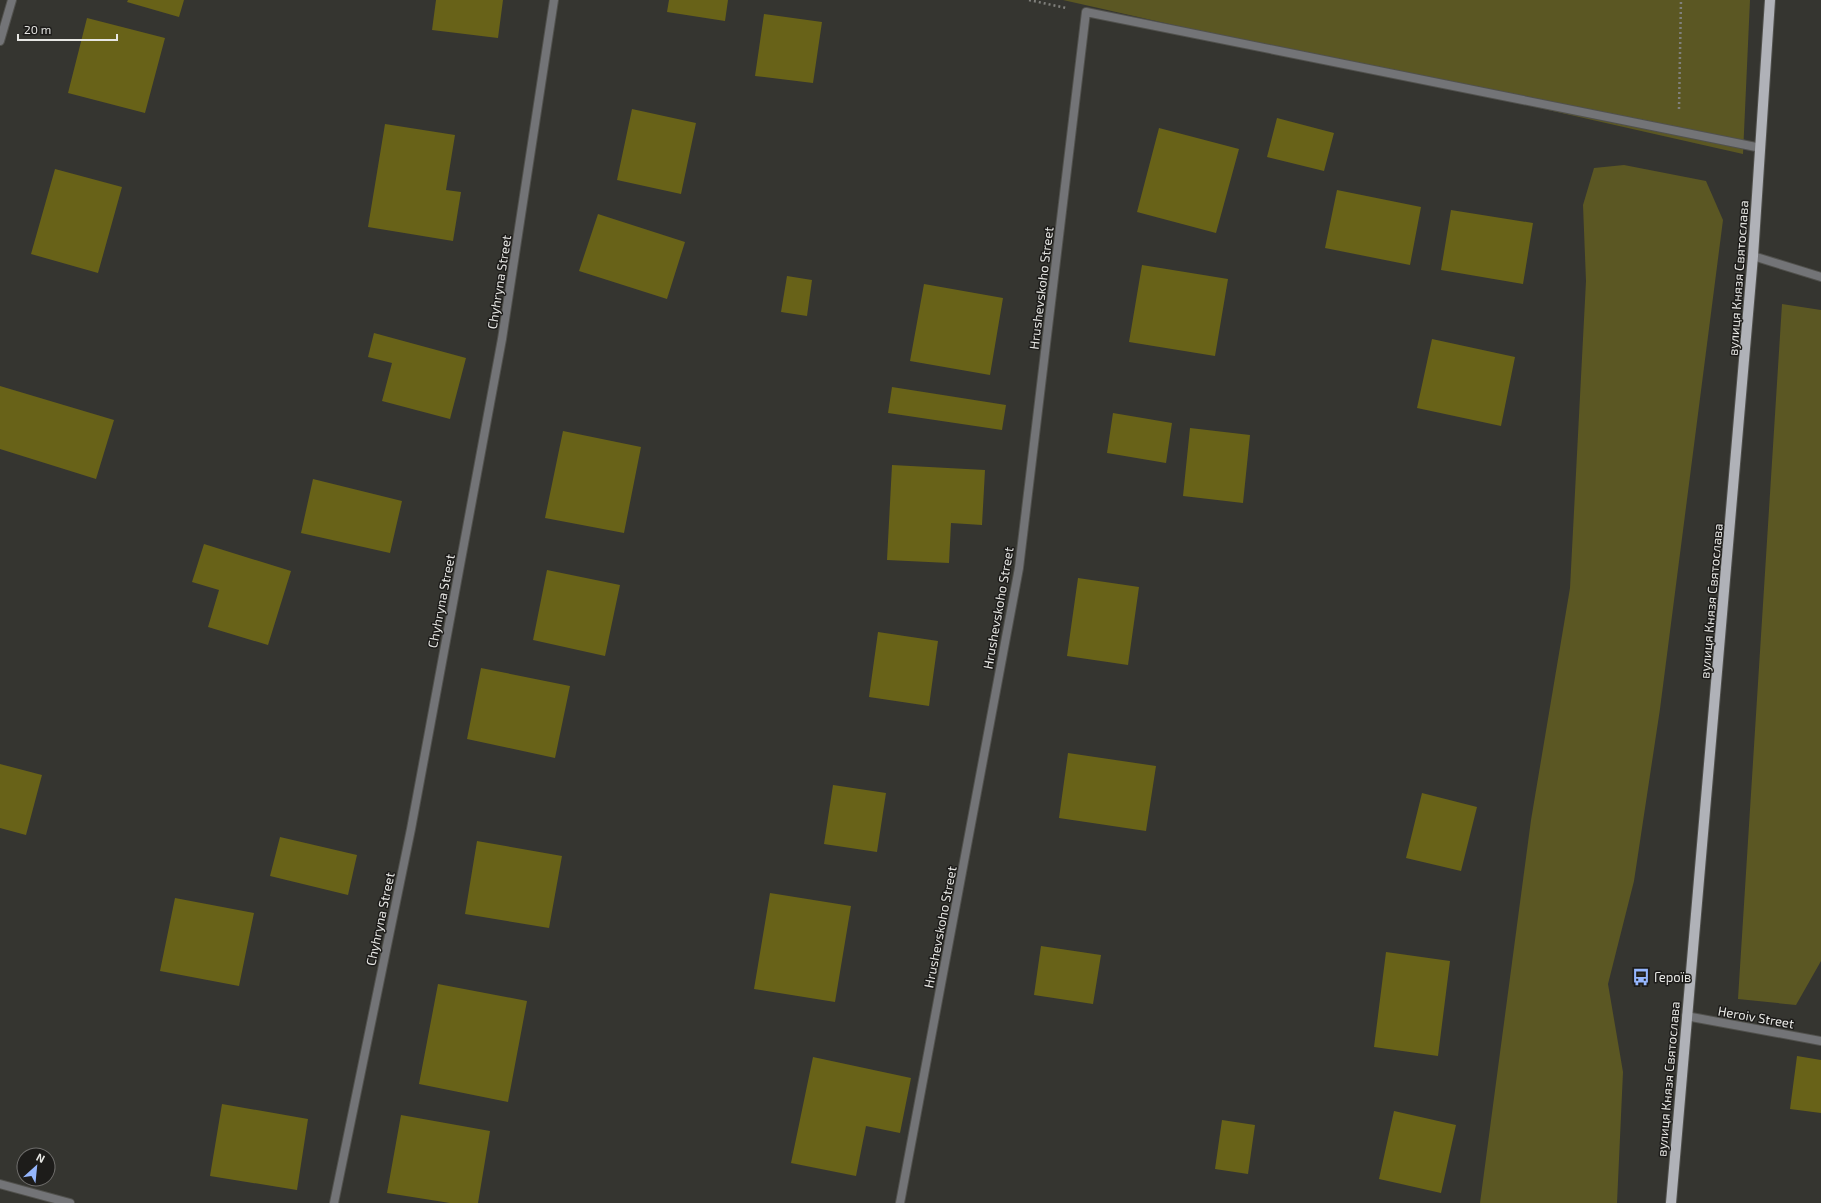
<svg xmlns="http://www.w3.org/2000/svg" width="1821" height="1203" font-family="'Exo 2',sans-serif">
	<rect width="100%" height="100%" fill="#353530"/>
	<path fill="#5b5723" d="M1063 0H1750L1743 154Z
		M1624 165 1706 181 1723 220 1660 709 1634 881 1608 984 1623 1072 1617 1203H1480L1531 820 1570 588 1586 281 1583 205 1594 168Z
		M1782 304 1821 310V961L1796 1005 1738 999Z"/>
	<path fill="#686218" d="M128 0H184L179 17 127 2Z
		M436 0H503L498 38 432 30Z
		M669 0H728L725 21 667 12Z
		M764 14 822 22 813 83 755 76Z
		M87 18 165 38 145 113 68 93Z
		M632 109 696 123 681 194 617 180Z
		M1277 118 1334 133 1324 171 1267 157Z
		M385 124 455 135 446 190 461 192 453 241 368 227Z
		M1159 128 1239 149 1216 233 1137 212Z
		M55 169 122 187 98 273 31 254Z
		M1337 190 1421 207 1410 265 1325 248Z
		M1451 210 1533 223 1523 284 1441 270Z
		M598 214 685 242 667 299 579 271Z
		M1142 265 1228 279 1215 356 1129 342Z
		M787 276 812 280 807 316 781 312Z
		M924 284 1003 298 990 375 910 361Z
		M374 333 466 358 450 419 382 401 392 363 368 357Z
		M1432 339 1515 357 1501 426 1417 408Z
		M0 386 114 420 96 479 0 449Z
		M892 387 1006 405 1002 430 888 413Z
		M1113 413 1172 423 1166 463 1107 453Z
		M1190 428 1250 435 1243 503 1183 496Z
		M563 431 641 447 624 533 545 518Z
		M892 465 985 470 982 525 951 523 949 563 887 560Z
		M313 479 402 501 390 553 301 533Z
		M204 544 291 571 268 645 208 627 219 590 192 582Z
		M547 570 620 585 605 656 533 640Z
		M1078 578 1139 587 1128 665 1067 656Z
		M878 632 938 641 929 706 869 697Z
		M481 668 570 686 555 758 467 739Z
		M1068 753 1156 766 1146 831 1059 818Z
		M0 764 42 775 26 835 0 828Z
		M833 785 886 793 877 852 824 844Z
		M1422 793 1477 807 1461 871 1406 858Z
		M280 837 357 855 348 895 270 876Z
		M477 841 562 856 549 928 465 914Z
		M770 893 851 906 835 1002 754 989Z
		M175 898 254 913 239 986 160 971Z
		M1041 946 1101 955 1093 1004 1034 995Z
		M1386 952 1450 961 1438 1056 1374 1047Z
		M438 984 527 1001 508 1102 419 1084Z
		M1797 1056 1821 1060V1113L1790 1109Z
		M813 1057 911 1078 900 1133 866 1126 856 1176 791 1163Z
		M222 1104 308 1119 297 1190 210 1176Z
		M1394 1111 1456 1125 1441 1193 1379 1179Z
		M401 1115 490 1131 478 1203H450L387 1193Z
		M1222 1120 1255 1125 1248 1174 1215 1169Z"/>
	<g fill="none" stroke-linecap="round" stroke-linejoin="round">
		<g stroke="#51514d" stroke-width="10">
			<path id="street" d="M0 41 12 0
				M1753 256 1821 277
				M1686 1016 1821 1041
				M0 1184 70 1203
				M334 1203 411 829 502 339 554 0
				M900 1203 1019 568 1086 12 1761 148"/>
		</g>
		<g stroke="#51514d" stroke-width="12">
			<path id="primary" d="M1671 1203 1753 256 1770 0"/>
		</g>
		<path stroke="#80807c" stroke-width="2.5" stroke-dasharray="2 3" stroke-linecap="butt" d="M1029 0 1066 8
			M1679 109 1681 0"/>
		<use href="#street" stroke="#737477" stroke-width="8"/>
		<use href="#primary" stroke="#b0b2b8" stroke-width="10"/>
	</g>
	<defs>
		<g id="bus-bare" transform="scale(1.38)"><path d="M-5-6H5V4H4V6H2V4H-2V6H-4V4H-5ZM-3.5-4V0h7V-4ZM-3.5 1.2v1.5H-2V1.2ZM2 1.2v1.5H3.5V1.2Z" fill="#95b6fd" stroke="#1d1c1a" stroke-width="2.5" paint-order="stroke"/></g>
	</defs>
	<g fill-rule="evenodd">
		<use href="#bus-bare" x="1641" y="977"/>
	</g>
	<g text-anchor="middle" stroke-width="3" stroke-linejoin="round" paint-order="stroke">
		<g font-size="13" fill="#e7e7e4" stroke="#1d1c1a">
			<text transform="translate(1738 278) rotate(-86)" y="5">вулиця Князя Святослава</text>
			<text transform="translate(499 282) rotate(-81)" y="5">Chyhryna Street</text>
			<text transform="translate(1041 288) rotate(-83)" y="5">Hrushevskoho Street</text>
			<text transform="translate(441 601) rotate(-79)" y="5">Chyhryna Street</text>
			<text transform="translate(1711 601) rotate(-85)" y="5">вулиця Князя Святослава</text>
			<text transform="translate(998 608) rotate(-80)" y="5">Hrushevskoho Street</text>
			<text transform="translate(380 919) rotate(-78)" y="5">Chyhryna Street</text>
			<text transform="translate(940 927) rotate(-79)" y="5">Hrushevskoho Street</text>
			<text transform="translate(1756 1017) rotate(10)" y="5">Heroiv Street</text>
			<text transform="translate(1668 1079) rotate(-85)" y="5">вулиця Князя Святослава</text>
		</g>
		<g font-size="13" fill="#e7e7e4" stroke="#1d1c1a" text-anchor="start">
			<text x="1654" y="982">Героїв</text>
		</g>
	</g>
	<g transform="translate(36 1167) rotate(27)"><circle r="19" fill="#1d1c1a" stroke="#6e6d6b"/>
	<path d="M0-3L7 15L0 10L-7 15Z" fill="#95b6fd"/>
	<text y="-6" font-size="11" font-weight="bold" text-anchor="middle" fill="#e7e7e4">N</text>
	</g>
	<path d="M18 34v6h99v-6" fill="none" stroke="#e7e7e4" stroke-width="2"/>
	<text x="24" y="34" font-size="12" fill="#e7e7e4" stroke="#1d1c1a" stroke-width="3" paint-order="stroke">20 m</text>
</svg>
